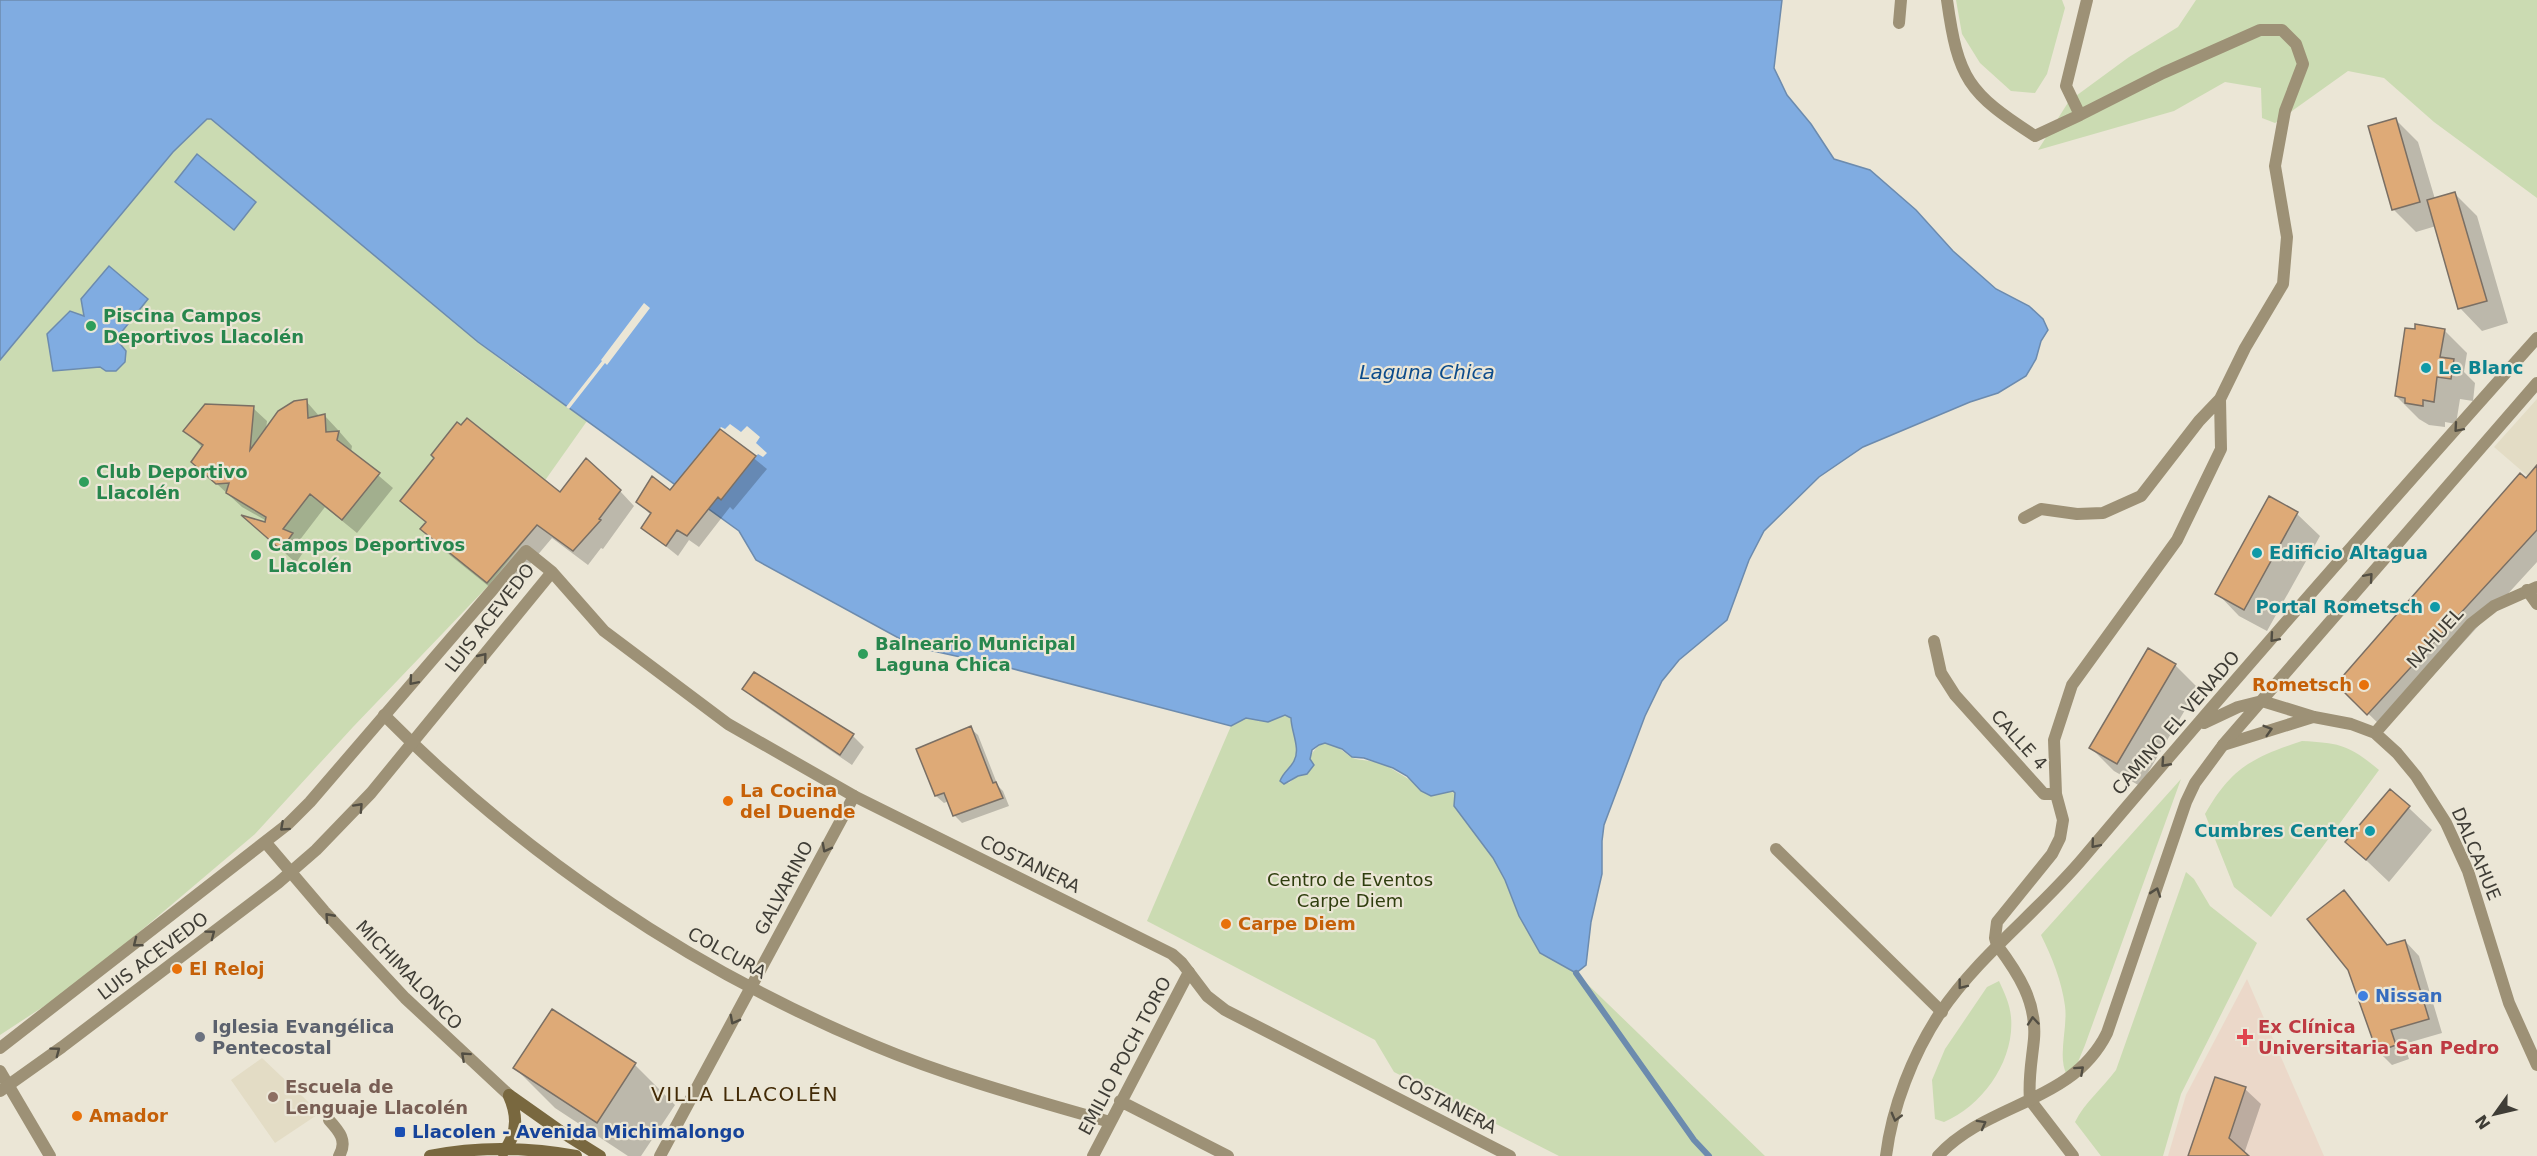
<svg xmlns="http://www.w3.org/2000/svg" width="2537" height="1156" font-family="'DejaVu Sans',sans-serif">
	<rect width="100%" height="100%" fill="#ebe6d6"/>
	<path fill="#e3dcc5" d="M2537 399V484L2494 447Z
		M262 1058 320 1113 275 1143 231 1080Z"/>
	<path fill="#ebd8c9" d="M2247 979 2324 1156H2168L2186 1095Z"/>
	<path fill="#cbdbb2" d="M1956 0H2062L2065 8 2047 74 2035 93 2011 91 1980 63 1962 34Z
		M2196 0H2537V198L2434 122 2384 78 2348 71 2275 123 2262 118 2261 88 2225 82 2174 111 2038 150 2069 101 2129 57 2178 27Z
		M207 118 211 119 478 342 517 372 587 421 522 513 537 525 489 585 353 727 255 834 78 984 0 1035V360L173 152Z
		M1284 715 1291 718C1291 731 1301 748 1294 761 1290 769 1283 772 1280 781L1289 783C1302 773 1313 748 1320 745 1333 739 1343 753 1353 758 1361 761 1371 760 1380 763 1393 768 1403 777 1416 783 1423 786 1433 791 1442 792 1447 793 1450 791 1455 793L1454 806 1493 858 1505 880 1519 916 1540 953 1576 973 1765 1156H1559L1394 1072 1375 1040 1147 921 1231 726 1246 718 1268 722Z
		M2302 741C2340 743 2349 745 2379 770L2271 917 2234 887 2205 814C2231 768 2253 757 2302 741Z
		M2181 779 2085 1045 2078 1062 2067 1075C2057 1057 2068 1028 2065 1006 2062 982 2052 957 2041 935Z
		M2186 872 2194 879 2210 906 2257 943 2181 1094 2163 1156H2101L2075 1122C2085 1102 2102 1089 2116 1070Z
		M1999 981C2004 992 2010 1004 2011 1017 2015 1060 1983 1106 1944 1122L1935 1119 1932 1080 1945 1049 1987 987Z"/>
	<path fill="#80ace1" stroke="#6c8bae" stroke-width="1.5" d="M0 0H1782L1774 68 1787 95 1811 124 1834 159 1870 170 1916 210 1953 251 1996 289 2029 306 2043 319 2048 330 2041 341 2036 359 2026 376 1998 393 1970 402 1863 447 1819 477 1764 531 1749 560 1727 620 1679 660 1662 681 1645 716 1604 825 1602 841V874L1591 922 1586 965 1576 973 1540 953 1519 916 1505 880 1493 858 1454 806 1455 793 1453 791 1431 796 1421 791 1407 776 1393 768 1364 758 1352 757 1342 749 1325 743 1319 745 1312 750 1310 759 1314 765 1307 774 1298 776 1284 784 1280 781C1283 772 1290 769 1294 761 1301 749 1291 731 1291 718L1285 715 1268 722 1246 718 1231 726 1006 667 915 647 756 560 739 531 478 342 211 119H207L173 152 0 360Z
		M197 154 256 202 234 230 175 182Z
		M109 266 148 299 116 339 126 351 125 362 116 371H106L100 367 53 371 47 334 70 311 84 316 81 299Z"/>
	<path fill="#ebe6d6" d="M644 303 650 308 607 365 605 363 569 409 566 407 602 361 601 360Z
		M730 424 741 432 747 426 760 437 756 443 767 453 763 457 758 454 721 500 685 471 721 427 725 429Z"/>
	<path fill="#0003" d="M2396 120 2418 142 2435 199 2455 194 2477 216 2508 323 2482 331 2460 308 2436 226 2416 232 2394 210Z
		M2444 330 2467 353 2464 372 2475 383 2473 401 2460 399 2456 424 2445 422V427L2429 425 2419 419 2396 396Z
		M306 401 320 417 325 416 338 430 352 446 351 452 393 488 357 533 325 507 299 541 306 548 296 563 257 528 272 524 242 507 193 462 203 448 185 431 253 408 267 421 266 429Z
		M720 431 767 469 733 510 730 507 699 547 689 540 678 556 643 528 651 515 637 502 671 492Z
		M2537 467V562L2384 729 2338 684Z
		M620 491 634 506 603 549 601 548 588 565 552 538 502 597 436 544 422 529 427 523 402 500Z
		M2270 498 2297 514 2320 536 2267 631 2239 616 2217 593Z
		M2175 665 2198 688 2140 786 2114 771 2091 748Z
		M744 689 853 736 864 747 852 765 756 700Z
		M970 728 978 735 998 786 1003 791 1009 806 962 823 954 815 949 801 944 803 936 796Z
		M2391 791 2432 830 2389 882 2347 842Z
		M2343 892 2389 946 2405 941 2419 956 2442 1033 2404 1044 2409 1059 2392 1065 2378 1051Z
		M635 1065 675 1105 641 1156H628L555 1108 515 1068Z
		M2245 1089 2261 1104 2244 1154 2247 1156H2190Z"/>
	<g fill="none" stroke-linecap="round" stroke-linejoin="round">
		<path stroke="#6c8bae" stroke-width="6" d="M1576 973 1694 1140 1709 1156"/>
	</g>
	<path fill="#deaa77" stroke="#7a6f64" stroke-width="1.5" d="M2396 118 2420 202 2392 210 2368 126Z
		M2455 192 2487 301 2458 309 2427 200Z
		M2415 324 2445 329 2440 357 2454 359 2451 379 2437 377 2434 402 2423 400V406L2405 403V398L2395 396 2405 328 2415 329Z
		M307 399 308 418 325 414 326 432 339 431 337 440 380 473 342 520 310 494 283 529 293 533 281 550 241 515 265 522 266 517 226 493 229 483 216 484 191 462 203 445 183 431 205 404 254 406 250 450 278 411 294 401Z
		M467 418 560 492 586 458 621 490 599 519 601 520 573 551 537 525 487 583 420 529 426 522 400 501 434 458 431 455 457 422 461 425Z
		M720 429 756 456 721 500 718 497 687 536 677 530 666 546 641 528 651 513 636 502 652 476 670 490Z
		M2537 465V530L2367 715 2336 684 2520 473 2526 478Z
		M2269 496 2298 512 2244 610 2215 594Z
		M2148 648 2176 664 2117 764 2089 748Z
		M754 672 854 734 840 755 742 689Z
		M971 726 993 783 996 782 1003 798 953 816 944 793 935 796 916 749Z
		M2390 789 2410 806 2366 860 2345 842Z
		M2344 890 2387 945 2405 940 2429 1019 2391 1030 2396 1045 2377 1052 2348 970 2307 919Z
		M552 1009 636 1063 597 1123 513 1068Z
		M2215 1077 2246 1087 2229 1138 2249 1156H2188Z"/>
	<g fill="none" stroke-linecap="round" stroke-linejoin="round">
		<path stroke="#9d9176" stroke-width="12" d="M1947 0C1958 79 1968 93 2035 136L2080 115 2066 86 2087 0
			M1899 23 1901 0
			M2024 518 2041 509 2077 514 2103 513 2141 496 2199 421 2220 399
			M2527 590 2537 604
			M1934 641 1941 673 1955 695 2044 794H2056
			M2262 701 2314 717 2351 724 2375 733 2397 753 2416 776 2446 823 2468 871 2509 1003 2537 1065
			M384 715C523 855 690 969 873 1045 949 1077 1030 1099 1110 1122
			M2375 733 2471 624 2494 606 2537 587
			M2223 745 2313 717
			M1776 849 1942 1012
			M1997 945 1995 938 1997 922 2052 854 2060 838 2063 820 2056 794 2054 740 2072 685 2177 540 2221 449 2220 399 2245 348 2283 284 2287 237 2275 166 2285 111 2303 64 2296 44 2282 30H2260L2163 73 2080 115
			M0 1071 50 1156
			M2030 1100 2073 1156
			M1120 1101 1228 1156
			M329 1120C339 1131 348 1141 339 1156
			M660 1156 854 796
			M1093 1156 1189 972"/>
		<path stroke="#9d9176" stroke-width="12" d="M2204 723 2238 707 2262 701
			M266 843 324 911 405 998 509 1095
			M1997 945C2018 973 2037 1002 2034 1039 2032 1060 2028 1079 2030 1100
			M0 1048 288 824 310 802 526 551 552 572 604 631 728 724 854 796 1172 954 1182 963 1207 996 1225 1010 1510 1156
			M0 1091 62 1047 278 883 316 850 371 793 552 572
			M1886 1156C1892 1107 1913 1054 1940 1013 1980 954 2038 912 2084 857 2232 682 2384 509 2537 338
			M1938 1156C1987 1102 2072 1104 2107 1033L2186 802 2195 783 2223 745 2537 383"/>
		<path stroke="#79683f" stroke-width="12" d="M509 1095 560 1131 600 1156
			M503 1152C518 1135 518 1116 509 1096
			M430 1156C479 1146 526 1147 576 1156"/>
	</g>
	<defs><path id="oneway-chevron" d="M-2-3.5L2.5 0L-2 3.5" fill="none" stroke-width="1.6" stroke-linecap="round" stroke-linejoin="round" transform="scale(1.5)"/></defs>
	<g stroke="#524e43">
		<use href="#oneway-chevron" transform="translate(2458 428) rotate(131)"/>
		<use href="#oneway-chevron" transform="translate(2369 577) rotate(-49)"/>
		<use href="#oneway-chevron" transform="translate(2274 638) rotate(131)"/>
		<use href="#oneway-chevron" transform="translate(483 657) rotate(-51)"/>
		<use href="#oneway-chevron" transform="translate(413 681) rotate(131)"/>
		<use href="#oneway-chevron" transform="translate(2268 730) rotate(-17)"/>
		<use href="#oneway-chevron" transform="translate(2165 763) rotate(132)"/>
		<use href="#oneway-chevron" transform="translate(359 807) rotate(-47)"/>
		<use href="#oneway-chevron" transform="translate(284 827) rotate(138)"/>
		<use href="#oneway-chevron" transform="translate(2095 844) rotate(130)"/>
		<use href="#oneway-chevron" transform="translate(826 848) rotate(118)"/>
		<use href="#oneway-chevron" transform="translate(2156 892) rotate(-71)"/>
		<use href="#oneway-chevron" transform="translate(329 917) rotate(-132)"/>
		<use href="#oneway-chevron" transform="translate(211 934) rotate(-37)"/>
		<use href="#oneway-chevron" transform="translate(137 943) rotate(142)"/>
		<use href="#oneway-chevron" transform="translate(1962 985) rotate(128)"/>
		<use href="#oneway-chevron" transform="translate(734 1020) rotate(118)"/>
		<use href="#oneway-chevron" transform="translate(2033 1021) rotate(-95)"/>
		<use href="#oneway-chevron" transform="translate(56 1051) rotate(-37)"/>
		<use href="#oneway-chevron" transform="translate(465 1056) rotate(-138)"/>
		<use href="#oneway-chevron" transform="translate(2080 1070) rotate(-42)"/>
		<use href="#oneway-chevron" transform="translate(1896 1117) rotate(105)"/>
		<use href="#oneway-chevron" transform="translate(1982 1124) rotate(-29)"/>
	</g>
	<g fill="#2e9e5b" stroke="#ebe6d6" stroke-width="2">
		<circle cx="91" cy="326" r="6"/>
		<circle cx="84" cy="482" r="6"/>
		<circle cx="256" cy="555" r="6"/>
		<circle cx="863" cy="654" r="6"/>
	</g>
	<g fill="#0f9aa8" stroke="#ebe6d6" stroke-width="2">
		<circle cx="2426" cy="368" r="6"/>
		<circle cx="2257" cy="553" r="6"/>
		<circle cx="2435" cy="607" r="6"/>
		<circle cx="2370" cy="831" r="6"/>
	</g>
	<g fill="#e8710a" stroke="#ebe6d6" stroke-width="2">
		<circle cx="2364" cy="685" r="6"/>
		<circle cx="728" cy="801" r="6"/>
		<circle cx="1226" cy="924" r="6"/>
		<circle cx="177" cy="969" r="6"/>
		<circle cx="77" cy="1116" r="6"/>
	</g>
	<circle fill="#3f7fe0" stroke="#ebe6d6" stroke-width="2" cx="2363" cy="996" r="6"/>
	<circle fill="#6b7280" stroke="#ebe6d6" stroke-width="2" cx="200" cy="1037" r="6"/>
	<path fill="#e0444e" stroke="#ebe6d6" stroke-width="2" d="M2242 1028h6v6h6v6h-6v6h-6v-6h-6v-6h6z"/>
	<circle fill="#8d6e63" stroke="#ebe6d6" stroke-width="2" cx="273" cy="1097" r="6"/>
	<rect fill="#1a4fb4" stroke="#ebe6d6" stroke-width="2" x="394" y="1126" width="12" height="12" rx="3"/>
	<g text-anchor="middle" stroke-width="4.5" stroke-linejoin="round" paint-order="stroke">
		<g font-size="18" font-weight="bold" fill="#27864d" stroke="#ebe6d6" text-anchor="start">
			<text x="103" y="322">Piscina Campos<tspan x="103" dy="21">Deportivos Llacolén</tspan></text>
			<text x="96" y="478">Club Deportivo<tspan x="96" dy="21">Llacolén</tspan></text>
			<text x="268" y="551">Campos Deportivos<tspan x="268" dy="21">Llacolén</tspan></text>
			<text x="875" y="650">Balneario Municipal<tspan x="875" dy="21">Laguna Chica</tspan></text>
		</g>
		<g font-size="18" font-weight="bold" fill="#0d838f" stroke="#ebe6d6" text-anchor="start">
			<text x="2438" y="374">Le Blanc</text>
			<text x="2269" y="559">Edificio Altagua</text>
			<text x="2423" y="613" text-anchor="end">Portal Rometsch</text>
			<text x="2358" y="837" text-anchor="end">Cumbres Center</text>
		</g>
		<g font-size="18" fill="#3f3d36" stroke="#ebe6d6">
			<text transform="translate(490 618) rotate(-52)" y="6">LUIS ACEVEDO</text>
			<text transform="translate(2435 638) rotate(-48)" y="6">NAHUEL</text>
			<text transform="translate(2176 723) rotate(-49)" y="6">CAMINO EL VENADO</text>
			<text transform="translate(2019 740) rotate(48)" y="6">CALLE 4</text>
			<text transform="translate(2476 854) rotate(67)" y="6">DALCAHUE</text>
			<text transform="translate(1030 864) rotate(26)" y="6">COSTANERA</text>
			<text transform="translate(784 888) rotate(-62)" y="6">GALVARINO</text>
			<text transform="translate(727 953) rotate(29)" y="6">COLCURA</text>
			<text transform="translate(153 956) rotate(-37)" y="6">LUIS ACEVEDO</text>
			<text transform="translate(409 975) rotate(46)" y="6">MICHIMALONCO</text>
			<text transform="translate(1125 1056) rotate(-62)" y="6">EMILIO POCH TORO</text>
			<text transform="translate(1447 1104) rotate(27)" y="6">COSTANERA</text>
		</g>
		<g font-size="18" font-weight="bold" fill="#c56008" stroke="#ebe6d6" text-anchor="start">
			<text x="2352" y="691" text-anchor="end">Rometsch</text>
			<text x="740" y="797">La Cocina<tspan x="740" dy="21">del Duende</tspan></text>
			<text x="1238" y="930">Carpe Diem</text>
			<text x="189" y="975">El Reloj</text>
			<text x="89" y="1122">Amador</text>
		</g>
		<g font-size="18" fill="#2f3e0e" stroke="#ebe6d6">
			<text x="1350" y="886">Centro de Eventos<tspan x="1350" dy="21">Carpe Diem</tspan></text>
		</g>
		<g font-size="18" font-weight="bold" fill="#366cbe" stroke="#ebe6d6" text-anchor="start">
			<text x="2375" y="1002">Nissan</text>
		</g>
		<g font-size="18" font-weight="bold" fill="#5b616d" stroke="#ebe6d6" text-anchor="start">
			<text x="212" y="1033">Iglesia Evangélica<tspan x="212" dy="21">Pentecostal</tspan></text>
		</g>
		<g font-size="18" font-weight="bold" fill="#be3a42" stroke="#ebe6d6" text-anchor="start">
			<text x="2258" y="1033">Ex Clínica<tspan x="2258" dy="21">Universitaria San Pedro</tspan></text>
		</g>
		<g font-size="18" font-weight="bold" fill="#785e54" stroke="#ebe6d6" text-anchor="start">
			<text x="285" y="1093">Escuela de<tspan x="285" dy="21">Lenguaje Llacolén</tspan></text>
		</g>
		<g font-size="18" font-weight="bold" fill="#164399" stroke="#ebe6d6" text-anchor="start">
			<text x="412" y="1138">Llacolen - Avenida Michimalongo</text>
		</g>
		<g font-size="20" font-style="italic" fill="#0d4c8b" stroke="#ebe6d6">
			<text x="1427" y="379">Laguna Chica</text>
		</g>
		<g font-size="20" letter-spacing="1.5" fill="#422a06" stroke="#ebe6d6">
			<text x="745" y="1101">VILLA LLACOLÉN</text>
		</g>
	</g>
	<g transform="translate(2495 1114) rotate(236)" stroke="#ebe6d6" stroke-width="4.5" paint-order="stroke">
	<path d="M0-4.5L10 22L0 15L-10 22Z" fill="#3f3d36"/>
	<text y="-9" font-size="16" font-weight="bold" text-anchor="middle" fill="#3f3d36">N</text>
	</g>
</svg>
